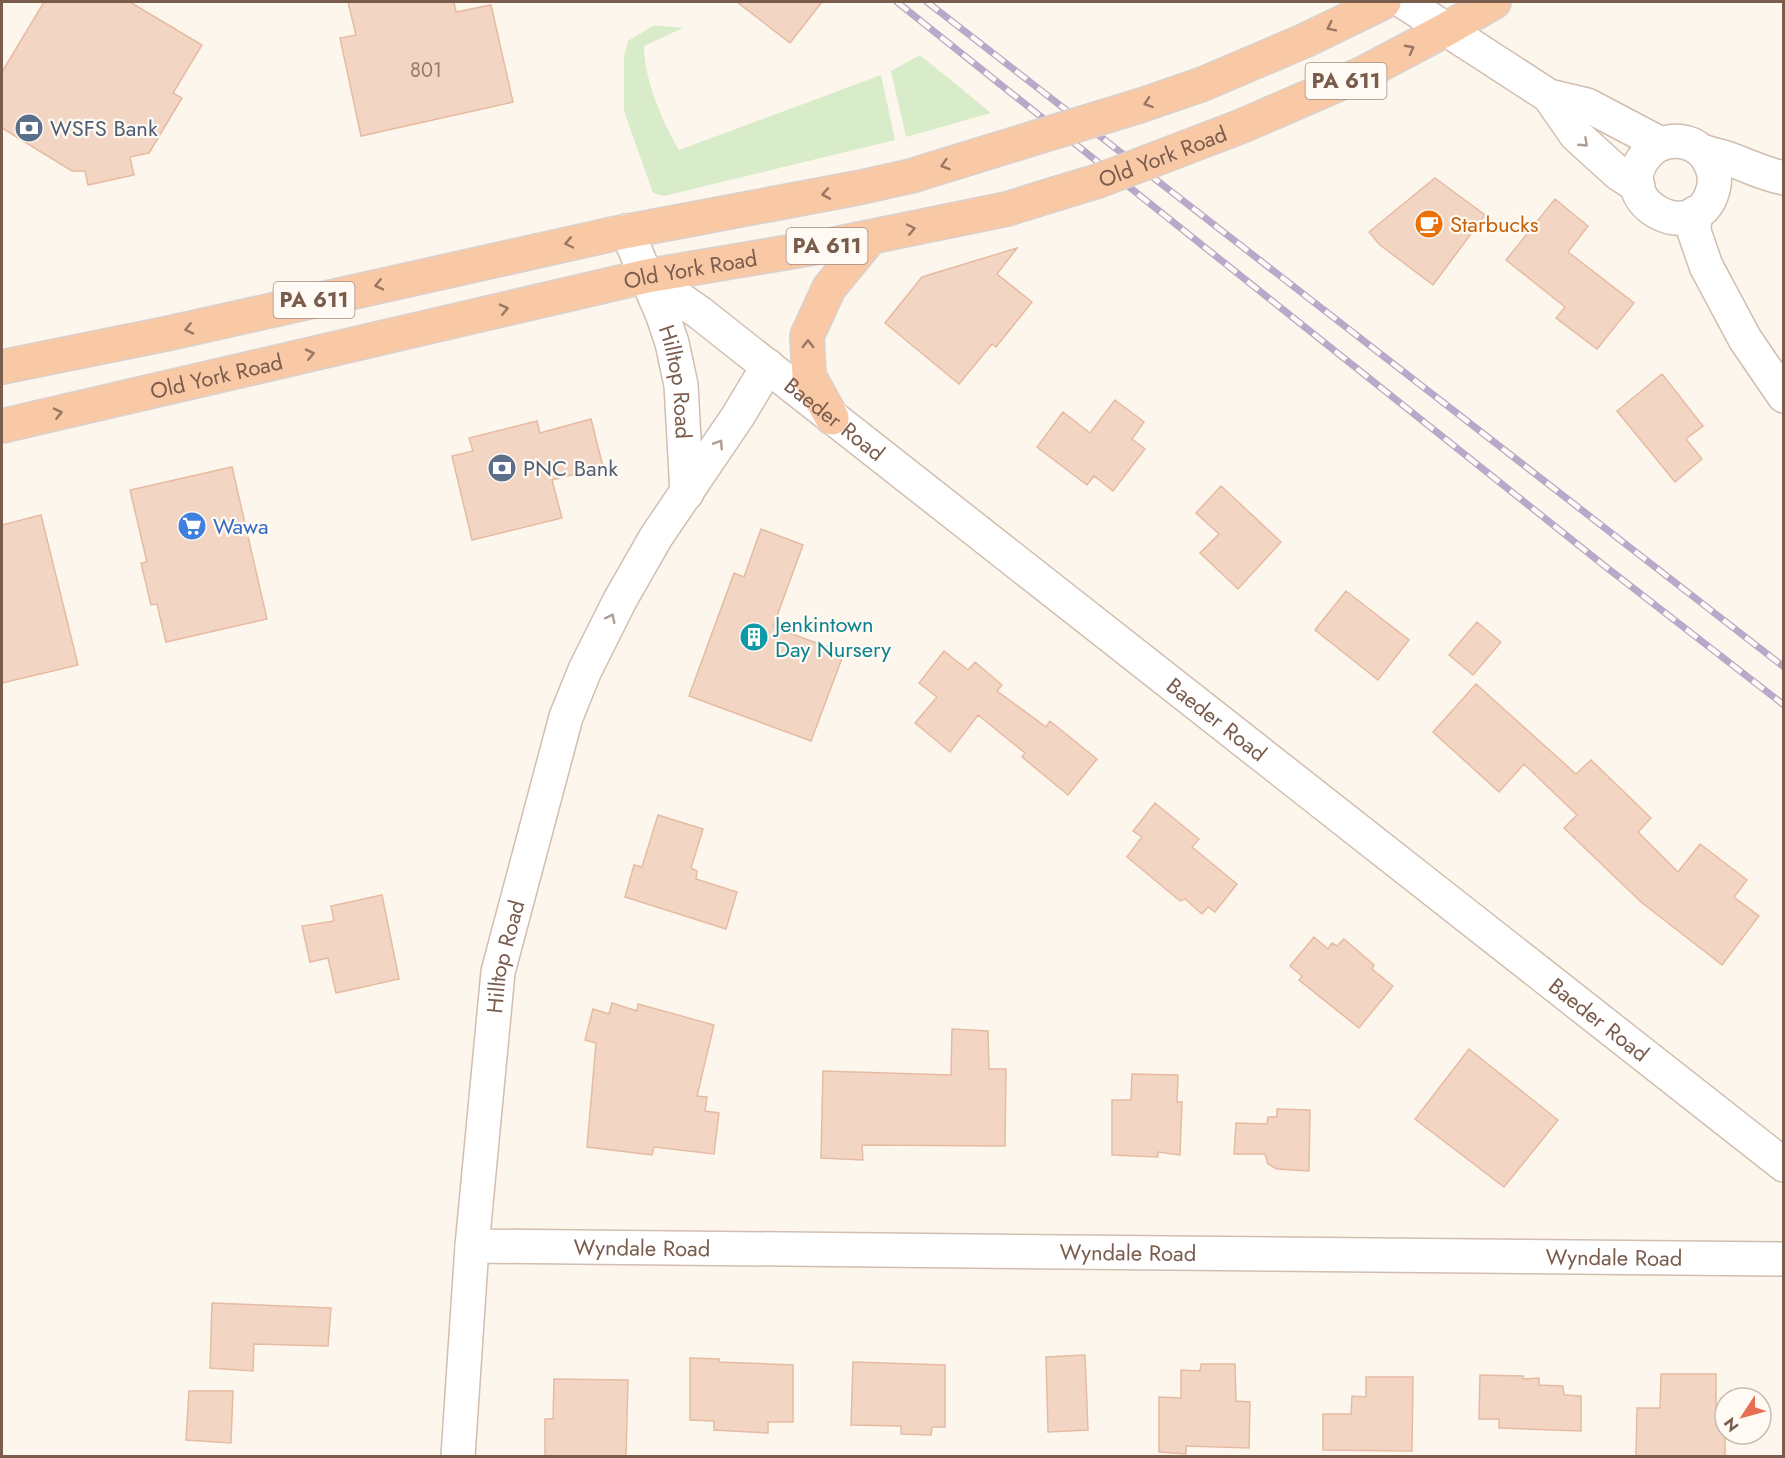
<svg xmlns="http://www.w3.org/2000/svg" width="1785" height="1458" font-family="Jost,sans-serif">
	<rect width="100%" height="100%" fill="#fdf6ec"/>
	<path fill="#d8ecc9" d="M654 25 683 28 644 46C644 79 662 121 679 150L881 75 895 140 664 196 653 193 624 111V56L628 41Z
		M920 55 991 113 906 137 891 71Z"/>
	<path fill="#f3d5c3" stroke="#e6bba3" stroke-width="1.5" d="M44 2H130L202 45 173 93 182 98 149 153 130 157 134 175 88 185 85 171H72L2 128V72Z
		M348 2H454L456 12 491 5 513 102 361 136 340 38 356 35Z
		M737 2H822L790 43Z
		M1435 178 1485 215 1433 285 1380 245 1369 232Z
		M1555 199 1588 226 1568 252 1634 303 1597 349 1556 318 1565 307 1506 260Z
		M1017 248 997 274 1032 302 996 347 992 344 959 384 885 323 922 277Z
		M1662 374 1703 426 1686 439 1702 459 1675 482 1617 411Z
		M1115 400 1144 422 1132 439 1145 449 1113 491 1094 476 1087 485 1037 447 1063 412 1090 433Z
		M591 419 603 467 552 480 562 518 472 540 452 456 473 451 469 438 537 421 540 433Z
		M232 467 267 619 166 642 157 604 151 605 141 563 147 562 130 490Z
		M1221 486 1281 542 1238 589 1200 553 1219 534 1196 513Z
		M41 515 78 665 2 683V525Z
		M761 529 803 545 773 627 844 653 811 741 689 696 734 573 744 577Z
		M1346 591 1409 640 1378 680 1315 630Z
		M1477 622 1501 642 1473 675 1449 655Z
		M944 651 968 670 975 662 1002 685 997 691 1046 727 1050 721 1097 759 1068 795 1022 757 1025 753 978 715 950 752 915 723 937 697 919 683Z
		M1476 684 1576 774 1591 760 1651 818 1638 832 1678 872 1700 844 1747 880 1734 897 1759 916 1722 965 1641 902 1564 828 1577 815 1524 764 1499 792 1433 732Z
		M1155 803 1199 839 1192 847 1237 884 1215 912 1208 907 1202 914 1185 899 1180 901 1127 857 1142 837 1133 831Z
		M658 815 703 829 691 868 697 871 696 879 737 892 726 929 625 897 634 865 642 867Z
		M382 895 399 979 336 993 328 958 310 962 302 926 334 921 331 906Z
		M1314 937 1328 949 1332 943 1337 946 1344 939 1374 965 1372 969 1393 986 1359 1028 1299 980 1302 976 1290 966Z
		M612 1003 637 1011 638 1004 714 1025 697 1096 707 1097 705 1111 719 1113 714 1154 654 1147 652 1155 587 1147 596 1043 585 1040 593 1009 609 1014Z
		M952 1029 988 1031 989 1069H1006L1005 1146 862 1145 863 1160 821 1158 823 1071 951 1075Z
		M1469 1049 1558 1120 1504 1187 1415 1119Z
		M1132 1074 1178 1075 1177 1102H1182L1180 1155 1158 1152V1157L1112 1155V1100H1131Z
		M1277 1109 1310 1110 1309 1171 1277 1169 1268 1164 1265 1154H1234L1236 1123 1267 1124 1268 1117H1277Z
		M212 1303 331 1308 328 1346 254 1344 253 1371 210 1368Z
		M1085 1355 1088 1430 1048 1432 1046 1357Z
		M690 1358 719 1359V1362L793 1365V1422H768V1433L714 1430V1421L690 1420Z
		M853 1362 945 1365V1427H932L931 1435 901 1434V1426L851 1425Z
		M1201 1364H1235L1236 1401 1250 1402 1249 1448 1186 1446V1454L1159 1452V1397L1181 1398V1370L1200 1371Z
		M1661 1374H1716V1411L1725 1412V1456H1636L1637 1408H1660Z
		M1480 1375 1523 1376V1379L1539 1378V1385L1563 1386 1564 1395 1581 1396V1431L1499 1428V1419H1479Z
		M1366 1377H1413L1412 1451 1323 1450V1414H1351L1352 1396 1366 1397Z
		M554 1379 628 1380 626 1456H545V1419H553Z
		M189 1391H233L231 1443 186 1440Z"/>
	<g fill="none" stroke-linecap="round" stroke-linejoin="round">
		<g stroke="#d1beb0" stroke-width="36">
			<g id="minor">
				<path d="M1404 2 1549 96 1587 105 1661 144"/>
				<path d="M1549 96 1576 135 1619 174 1638 186"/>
				<path d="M1703 152C1712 163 1717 176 1713 190 1696 252 1601 199 1650 151 1661 140 1679 139 1693 145 1697 147 1700 151 1705 152 1710 154 1717 155 1723 157 1743 163 1762 174 1784 178"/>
				<path d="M1695 213 1694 231 1706 266 1745 339 1784 396"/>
				<path id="s1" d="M627 231 663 316 672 343 681 385 687 493"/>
				<path id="s2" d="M647 276 700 313 748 351 1784 1165"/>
				<path id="s3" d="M472 1246 1784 1259"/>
				<path id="s4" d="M458 1456 472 1246 498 972 566 717 585 670 620 600 656 537 738 416 768 366"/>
			</g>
		</g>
		<g stroke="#dad1cd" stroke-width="36">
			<g id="trunk">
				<path d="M1203 84 1306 40 1384 2"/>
				<path d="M1242 126 1364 73 1445 30 1494 2"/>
				<path d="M2 367 170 333 613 234 857 188 911 176 979 155"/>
				<path d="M832 418 809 376 807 336 829 288 871 237"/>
				<path id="s5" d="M2 426 647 276 831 245 1007 209 1055 194"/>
			</g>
		</g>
		<use href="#minor" stroke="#fff" stroke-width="33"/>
		<use href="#trunk" stroke="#f9c8a4" stroke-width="33"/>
		<g stroke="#b9a8c9" stroke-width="7">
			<path id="rail" d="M897 2 1606 567 1784 705
				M927 2 1784 667"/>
		</g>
		<use href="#rail" stroke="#fffaf3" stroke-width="4.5" stroke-dasharray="14" stroke-linecap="butt"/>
		<g stroke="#dad1cd" stroke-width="36" stroke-linecap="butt">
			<g id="trunk-bridge">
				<path d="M979 155 1142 105 1203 84"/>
				<path id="s6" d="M1055 194 1098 181 1242 126"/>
			</g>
		</g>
		<use href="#trunk-bridge" stroke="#f9c8a4" stroke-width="33"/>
	</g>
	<defs><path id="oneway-chevron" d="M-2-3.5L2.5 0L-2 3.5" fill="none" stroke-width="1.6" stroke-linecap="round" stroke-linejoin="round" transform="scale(1.5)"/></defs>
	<g stroke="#9a7763">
		<use href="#oneway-chevron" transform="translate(1331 27) rotate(154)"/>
		<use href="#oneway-chevron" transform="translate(1410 49) rotate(-28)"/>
		<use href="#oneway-chevron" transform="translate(1148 103) rotate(161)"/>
		<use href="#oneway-chevron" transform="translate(945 165) rotate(163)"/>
		<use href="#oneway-chevron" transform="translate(826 194) rotate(170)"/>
		<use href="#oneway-chevron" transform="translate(911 229) rotate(-12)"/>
		<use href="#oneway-chevron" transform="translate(569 243) rotate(168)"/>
		<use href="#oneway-chevron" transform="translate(379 285) rotate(167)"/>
		<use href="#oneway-chevron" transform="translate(504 309) rotate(-13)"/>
		<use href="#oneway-chevron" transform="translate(189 329) rotate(167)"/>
		<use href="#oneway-chevron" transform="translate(808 344) rotate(-90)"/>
		<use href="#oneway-chevron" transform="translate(310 354) rotate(-13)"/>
		<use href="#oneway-chevron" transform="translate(58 413) rotate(-13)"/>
	</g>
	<g stroke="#af9d94">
		<use href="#oneway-chevron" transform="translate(1584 143) rotate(43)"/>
		<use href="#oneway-chevron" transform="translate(719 444) rotate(-57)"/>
		<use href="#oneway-chevron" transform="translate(611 618) rotate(-63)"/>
	</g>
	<defs>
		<g id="bank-disc" transform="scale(1.5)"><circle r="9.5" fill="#5c6f8a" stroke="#fffaf3"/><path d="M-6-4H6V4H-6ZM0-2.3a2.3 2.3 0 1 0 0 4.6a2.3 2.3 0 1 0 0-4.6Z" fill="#fff"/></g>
		<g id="cafe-disc" transform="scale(1.5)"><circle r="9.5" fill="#e8710a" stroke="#fffaf3"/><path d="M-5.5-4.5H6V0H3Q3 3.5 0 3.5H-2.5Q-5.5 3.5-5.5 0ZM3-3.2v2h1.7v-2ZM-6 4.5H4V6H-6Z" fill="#fff"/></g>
		<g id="supermarket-disc" transform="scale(1.5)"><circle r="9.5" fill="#3f7fe0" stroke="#fffaf3"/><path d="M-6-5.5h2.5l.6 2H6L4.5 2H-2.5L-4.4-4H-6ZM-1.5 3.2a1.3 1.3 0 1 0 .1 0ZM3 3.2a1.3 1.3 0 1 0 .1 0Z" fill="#fff"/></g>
		<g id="building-disc" transform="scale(1.5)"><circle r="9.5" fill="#0f9aa8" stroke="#fffaf3"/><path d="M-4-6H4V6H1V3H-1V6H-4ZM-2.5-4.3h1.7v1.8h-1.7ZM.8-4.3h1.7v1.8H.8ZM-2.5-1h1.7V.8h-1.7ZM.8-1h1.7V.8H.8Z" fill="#fff"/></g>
	</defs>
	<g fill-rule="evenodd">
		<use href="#bank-disc" x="29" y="128"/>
		<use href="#cafe-disc" x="1429" y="224"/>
		<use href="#bank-disc" x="502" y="468"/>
		<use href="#supermarket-disc" x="192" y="526"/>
		<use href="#building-disc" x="754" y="637"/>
	</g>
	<g text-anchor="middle" stroke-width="4.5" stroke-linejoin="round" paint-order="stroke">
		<g font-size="20" fill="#987a6a">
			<text x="426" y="77">801</text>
		</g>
		<g fill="#fffaf3" stroke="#a28b7f" stroke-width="1.5">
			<rect x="1305.5" y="63" width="81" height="36" rx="4.5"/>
			<rect x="786.5" y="228" width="81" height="36" rx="4.5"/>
			<rect x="273.5" y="282" width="81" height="36" rx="4.5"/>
		</g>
		<g font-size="21" font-weight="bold" fill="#7a5c4d">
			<text x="1346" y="88">PA 611</text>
			<text x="827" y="253">PA 611</text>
			<text x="314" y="307">PA 611</text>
		</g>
		<g font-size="22" fill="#4e5e75" stroke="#fffaf3" text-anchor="start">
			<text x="50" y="136">WSFS Bank</text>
			<text x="523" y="476">PNC Bank</text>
		</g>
		<g font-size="22" fill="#7a5c4d" stroke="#fffaf3">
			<text dy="8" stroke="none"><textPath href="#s6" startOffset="114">Old York Road</textPath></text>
			<text dy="8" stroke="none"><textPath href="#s5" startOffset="706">Old York Road</textPath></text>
			<text dy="8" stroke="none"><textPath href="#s5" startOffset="220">Old York Road</textPath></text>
			<text dy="8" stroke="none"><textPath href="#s1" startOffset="160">Hilltop Road</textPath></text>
			<text dy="8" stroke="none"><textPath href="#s2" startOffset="236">Baeder Road</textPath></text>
			<text dy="8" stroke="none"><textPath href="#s2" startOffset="722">Baeder Road</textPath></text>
			<text dy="8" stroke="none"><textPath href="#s4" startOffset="502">Hilltop Road</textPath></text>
			<text dy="8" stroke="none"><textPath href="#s2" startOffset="1208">Baeder Road</textPath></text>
			<text dy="8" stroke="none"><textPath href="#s3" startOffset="170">Wyndale Road</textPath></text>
			<text dy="8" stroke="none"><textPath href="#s3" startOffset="656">Wyndale Road</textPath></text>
			<text dy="8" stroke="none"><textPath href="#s3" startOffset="1142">Wyndale Road</textPath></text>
		</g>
		<g font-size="22" fill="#c56008" stroke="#fffaf3" text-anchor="start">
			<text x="1450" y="232">Starbucks</text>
		</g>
		<g font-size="22" fill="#366cbe" stroke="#fffaf3" text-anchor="start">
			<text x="213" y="534">Wawa</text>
		</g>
		<g font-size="22" fill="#0d838f" stroke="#fffaf3" text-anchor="start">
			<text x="775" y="632">Jenkintown<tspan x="775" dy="25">Day Nursery</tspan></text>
		</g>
	</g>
	<rect width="1785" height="1458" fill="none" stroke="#7a5c4d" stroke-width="6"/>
	<g transform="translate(1743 1416) rotate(234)"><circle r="28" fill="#fffaf3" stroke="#cabbb1" stroke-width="1.5"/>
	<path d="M0-4.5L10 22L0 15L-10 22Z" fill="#e76f51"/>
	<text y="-9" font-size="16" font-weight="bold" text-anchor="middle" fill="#7a5c4d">N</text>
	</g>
</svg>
